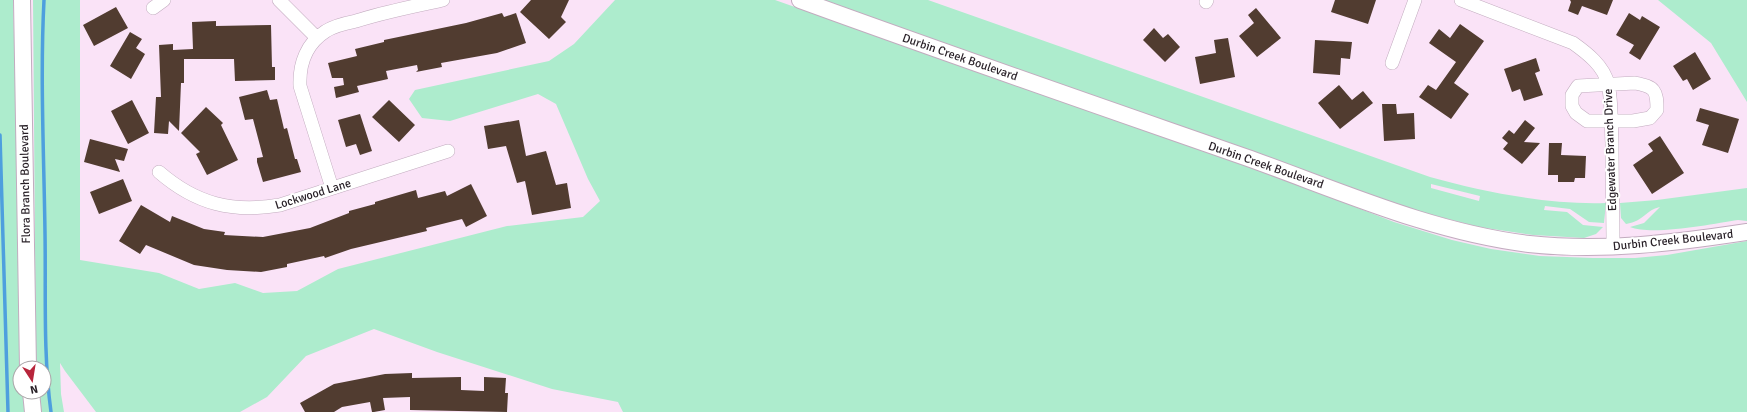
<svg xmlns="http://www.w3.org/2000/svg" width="1747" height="412" font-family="Signika,sans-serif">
	<rect width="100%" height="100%" fill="#fae3f7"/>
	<path fill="#adeccd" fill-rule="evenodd" d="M0 0H13L21 305 20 392H25L27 412H0Z
		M33 0H80V260L159 273 199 289 235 283 263 293 297 291 338 269 507 226 583 217 600 201 588 179 556 104 538 94 450 121 422 118 409 99 415 90 549 61 574 44 615 0H775L1291 182 1394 222 1452 240 1491 249 1540 256 1593 258H1635L1667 255 1747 241V412H623L618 402 552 389 437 352 374 329 306 356 267 397 240 412H96L65 371 60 363 61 394 64 412H40L38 392H44V368H36Z
		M820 0H928L1430 177C1484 192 1549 205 1606 203L1604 223 1589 222 1570 209 1545 206 1544 210 1567 212 1583 225 1603 227 1596 234 1584 238 1533 235 1479 227 1417 211ZM1431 184 1480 196 1479 201 1431 188Z
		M1658 0H1747V102L1711 43Z
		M1747 188V221L1738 220C1712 224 1652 236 1630 227L1644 223 1660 207C1645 210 1645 221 1626 224L1621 218 1620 203 1657 200Z"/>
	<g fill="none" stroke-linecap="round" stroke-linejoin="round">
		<path stroke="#4e9fde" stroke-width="3.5" d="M44 0C40 77 44 156 45 233 46 293 43 353 51 412
			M0 135 8 412"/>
	</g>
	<path fill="#513c30" d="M531 0H569L561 17 566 22 549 39 520 12Z
		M1335 0H1376L1368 24 1331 12Z
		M1570 0H1613L1607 15 1582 6 1578 15 1568 11 1571 2Z
		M116 7 128 28 94 46 83 25Z
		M1256 8 1281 38 1257 57 1239 36 1254 23 1248 15Z
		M502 13 504 17 516 13 526 43 497 53 441 63 442 67 416 72 418 70 417 65 386 71 388 79 357 86 359 92 336 98 334 87 344 85 343 78H332L328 63 357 56 355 49 384 42V40L466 23Z
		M1629 13 1640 20 1642 16 1660 27 1640 60 1629 53 1634 45 1616 35Z
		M216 21V26L271 25 272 67H275V80L235 81 234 59H184V83H181L179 131 169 121 168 134 154 133 156 97H161L159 45 173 44V50L193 49 192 22Z
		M1460 24 1484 41 1454 83 1469 94 1451 119 1419 97 1428 85 1436 90 1456 62 1429 43 1439 29 1450 38Z
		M1154 28 1163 38 1168 34 1180 47 1165 62 1143 40Z
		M130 32 142 39 136 48 145 54 131 79 110 66Z
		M1228 38 1235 77 1200 84 1195 57 1216 53 1214 40Z
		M1315 40 1352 42 1350 59 1341 58 1340 75 1313 73Z
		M1695 52 1711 79 1693 90 1687 79 1683 81 1673 66Z
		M1536 58 1540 71 1535 73 1543 95 1524 101 1520 89 1512 92 1504 69Z
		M1339 85 1352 100 1363 91 1373 103 1340 129 1318 103Z
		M267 90 270 100 277 99 284 129 287 128 295 159H297L301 172 263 182 257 162V158L263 157 253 119 245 120 239 97Z
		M132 100 149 133 128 144 111 111Z
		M389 100 415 125 399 142 372 117Z
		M1382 104H1396L1397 114 1414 113 1415 139 1384 141Z
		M206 107 223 123 221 125 238 160 207 175 196 154 200 152 181 133Z
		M1700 108 1739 119 1728 153 1702 145 1709 125 1696 121Z
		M360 114 372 151 360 155 356 144 346 147 338 120Z
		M519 120 526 156 546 151 556 185 567 183 571 208 532 215 525 181 517 183 506 146 488 149 484 126Z
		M1525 120 1535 128 1524 142 1540 143 1522 164 1503 149 1508 143 1502 138 1509 130 1514 134Z
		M1660 136 1684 173 1652 194 1633 165 1653 151 1648 144Z
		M90 139 128 149 124 161 115 159 120 172 84 162Z
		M1549 143H1562L1561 155 1586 156 1585 178H1575L1574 182H1558V175H1548Z
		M123 179 132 201 99 214 90 192Z
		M471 184 487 216 466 227 462 219 426 228 427 231 351 249 325 258 324 256 287 264V267L261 272 227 270 194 265 146 245 140 254 119 241 141 205 170 222 172 216 204 229 225 232 224 235 263 237 310 228 349 213V211L375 204V202L416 190 418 198 445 191 447 196Z
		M412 373V378L461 377V390L484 391V377L506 378 505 393H508L507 412 410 410V397L383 398 385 410 374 412H372L370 402 342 407 334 412H305L300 403 334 384 385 374Z"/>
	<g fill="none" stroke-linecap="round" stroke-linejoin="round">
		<g stroke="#c2acbf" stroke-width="14">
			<path id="minor" d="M279 0 317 38
				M1461 0 1573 43C1587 53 1604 66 1608 84 1612 100 1611 126 1612 143 1612 177 1613 212 1613 247
				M1206 2 1207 0
				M153 8 164 0
				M1392 63 1415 0
				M1635 83C1655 87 1657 90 1657 110L1650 118 1633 121H1587L1576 113 1572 106V95L1578 86Z
				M159 172C196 204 232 213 280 205L448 151
				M332 188 300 86C299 63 307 43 326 31 335 25 346 23 356 21 384 12 414 6 443 0"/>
		</g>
		<g stroke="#c2acbf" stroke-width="18">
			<path id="tertiary" d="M22 0 28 368
				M800 0C948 54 1096 105 1245 157 1338 190 1430 232 1529 244 1602 252 1675 243 1747 232
				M31 392 33 412"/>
		</g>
		<use href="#minor" stroke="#fff" stroke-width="13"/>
		<use href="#tertiary" stroke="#fff" stroke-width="16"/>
	</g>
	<g text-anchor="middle" stroke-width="4" stroke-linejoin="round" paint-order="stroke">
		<g font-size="12" fill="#271f26" stroke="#fff">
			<text transform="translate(960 57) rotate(19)" y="4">Durbin Creek Boulevard</text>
			<text transform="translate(1610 150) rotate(-92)" y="4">Edgewater Branch Drive</text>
			<text transform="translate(1266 165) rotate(19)" y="4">Durbin Creek Boulevard</text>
			<text transform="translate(25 184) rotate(-91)" y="4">Flora Branch Boulevard</text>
			<text transform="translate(313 194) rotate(-17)" y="4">Lockwood Lane</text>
			<text transform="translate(1673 240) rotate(-6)" y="4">Durbin Creek Boulevard</text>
		</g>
	</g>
	<g transform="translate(32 380) rotate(168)"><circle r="19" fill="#ffffff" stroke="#a9a5a8"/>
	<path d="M0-3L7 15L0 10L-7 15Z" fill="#b7253b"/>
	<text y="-6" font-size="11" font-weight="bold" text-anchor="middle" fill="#271f26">N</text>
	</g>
</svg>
